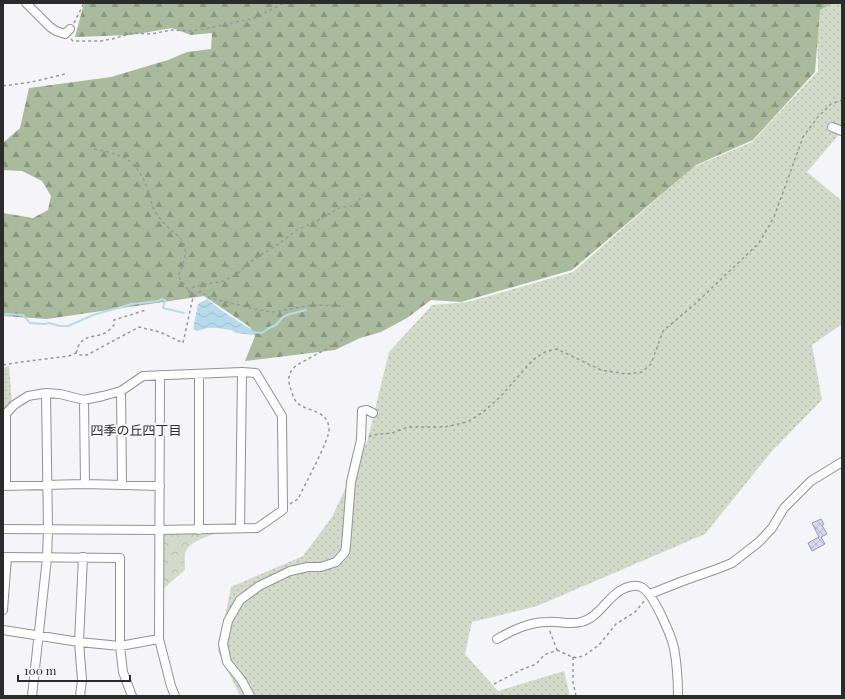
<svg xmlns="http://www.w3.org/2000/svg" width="845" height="699" font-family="'Playfair Display','Noto Sans JP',serif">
	<defs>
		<pattern id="grass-dots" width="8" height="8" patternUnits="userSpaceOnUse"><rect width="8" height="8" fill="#d2dbc9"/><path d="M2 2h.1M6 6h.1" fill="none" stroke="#b4bcad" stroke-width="1.8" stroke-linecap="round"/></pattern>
		<pattern id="forest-firs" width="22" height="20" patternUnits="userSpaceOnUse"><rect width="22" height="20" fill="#aaba9c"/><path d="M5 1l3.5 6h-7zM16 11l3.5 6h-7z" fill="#8b977f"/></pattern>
		<pattern id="park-crowns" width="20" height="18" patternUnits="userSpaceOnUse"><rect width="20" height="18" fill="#d2dbc9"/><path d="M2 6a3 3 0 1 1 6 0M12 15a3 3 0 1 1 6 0" fill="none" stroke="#b4bcad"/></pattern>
		<pattern id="water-waves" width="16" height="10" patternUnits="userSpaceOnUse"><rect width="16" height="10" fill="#b8dbec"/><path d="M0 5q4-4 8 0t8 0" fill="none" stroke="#9ebccb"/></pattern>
		<pattern id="building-cross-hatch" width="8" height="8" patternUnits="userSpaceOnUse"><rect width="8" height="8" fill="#d6d6f6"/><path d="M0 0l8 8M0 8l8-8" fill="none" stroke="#b8b8d3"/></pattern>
	</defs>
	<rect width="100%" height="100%" fill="#f5f5f9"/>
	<path fill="url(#grass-dots)" d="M820 3H842V131L807 172 842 201V324L812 345 822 400 772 451 705 534 537 606 472 622 465 654 498 691 564 671 570 696H240L218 651 231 587 303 556 332 517 367 442 389 352 432 305 468 302 573 272 693 167 752 142 818 71 816 4Z
		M9 366 12 403 3 412V368Z"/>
	<path fill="url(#forest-firs)" d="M85 3H833L820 10 815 72 753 140 696 165 572 270 461 302 431 300 407 318 381 332 360 338 335 350 245 361 255 336 250 327 204 296 47 319 3 316V213L33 218 48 210 51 196 42 181 22 171 3 170V143L20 128 29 88 111 77 168 60 187 52 211 49 212 33 191 35 172 28 131 35 75 37 83 7Z"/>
	<path fill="url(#park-crowns)" d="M223 531C211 536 188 540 185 554 184 559 185 565 185 570L164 588 163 533Z"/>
	<path fill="url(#water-waves)" d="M207 299 221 310 255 332 253 335 236 333 231 330 217 328H208L197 331 193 329 198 304Z"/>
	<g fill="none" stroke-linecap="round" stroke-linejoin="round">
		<path stroke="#b8dbec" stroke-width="2" d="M3 315 6 314 23 315 30 323 44 324 49 323 60 326H68L93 315 132 304 158 301 162 299 165 300 163 308 184 313
			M252 332 262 333 269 328 276 325 283 317 290 314 306 310"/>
	</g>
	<path fill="url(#building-cross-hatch)" stroke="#9d9da1" d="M821 519 824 524 822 525 827 534 821 537 825 544 812 551 808 543 819 537 812 523Z"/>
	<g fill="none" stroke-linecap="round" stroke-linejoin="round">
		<g stroke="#929295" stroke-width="10">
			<path id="minor" d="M26 3 50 27 56 31 65 34 70 29
				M832 127 842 131
				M160 375 159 639 171 686 175 696
				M121 391 122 485
				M84 400 85 484
				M6 414V486
				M3 417 14 405 28 396 46 393 60 394 84 400 103 396 121 391 143 376 242 372 256 373 282 416 283 510 257 528 160 530 3 529
				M3 486 85 484 160 486
				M240 528 242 372
				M199 530V374
				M3 557 120 558V646L123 672 132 696
				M650 594 683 581 717 569 732 563 759 542 772 528 784 508 811 481 842 462
				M3 610 7 557
				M3 630 79 642 120 646 159 639
				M497 639C513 630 529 622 548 622 559 621 570 625 581 622 598 618 607 598 621 590 626 587 636 584 641 587 653 592 671 635 674 648 677 664 678 680 678 696
				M32 696 47 558 48 530 46 393
				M80 696 82 680 79 642 83 557
				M250 696 242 681 227 662 223 644 228 621 240 600 259 586 290 571 308 567H321L336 562 345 552 346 546 351 482 361 440 362 411 367 410 373 413"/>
		</g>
		<path stroke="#98989b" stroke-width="1.5" stroke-dasharray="3 3" stroke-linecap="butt" d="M74 23 84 3
			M71 39 73 41H101L112 39 133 33 150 34 172 30 191 31 209 28 255 18 284 3
			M3 86 32 82 65 74
			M94 149C125 155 136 159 148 190 151 197 151 206 156 213 175 242 197 234 178 276L193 297
			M188 292 195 286 224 281 237 274 254 259 279 244 297 230 317 221 341 207 354 206 363 195
			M76 353C81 334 90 339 105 333 108 332 111 328 114 325V320L146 310
			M3 365 21 362 69 356 76 353 80 355H87L139 327 160 332 183 343 193 297 201 291 210 298 259 310 273 312 312 305 344 306
			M369 437 372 435 392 433 408 427H445L467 422 482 413 499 398 533 360 545 352 557 349 601 370 626 374 642 372 651 364 663 331 695 304 759 243 774 217 803 137 817 118 831 104 842 100
			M290 504 298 499C304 486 330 439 329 429 328 411 311 412 300 405 295 402 293 397 292 392 287 381 287 373 297 365L346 338
			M557 650 570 656 577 658 585 655 599 645 616 624 635 612 645 600
			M573 657V682L576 696
			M494 684 521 670 536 664 544 655 557 650 549 629"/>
		<use href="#minor" stroke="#fff" stroke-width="8"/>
	</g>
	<g text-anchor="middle" stroke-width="4" stroke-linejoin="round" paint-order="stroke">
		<g font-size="13" fill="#2f2f31" stroke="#f5f5f9">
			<text x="136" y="435">四季の丘四丁目</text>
		</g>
	</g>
	<rect width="845" height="699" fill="none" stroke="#2b2b2c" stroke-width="8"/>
	<path d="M18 675v6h112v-6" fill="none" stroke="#2b2b2c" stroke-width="2"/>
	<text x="24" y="675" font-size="12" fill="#2b2b2c" stroke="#f5f5f9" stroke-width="3" paint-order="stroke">100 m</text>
</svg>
